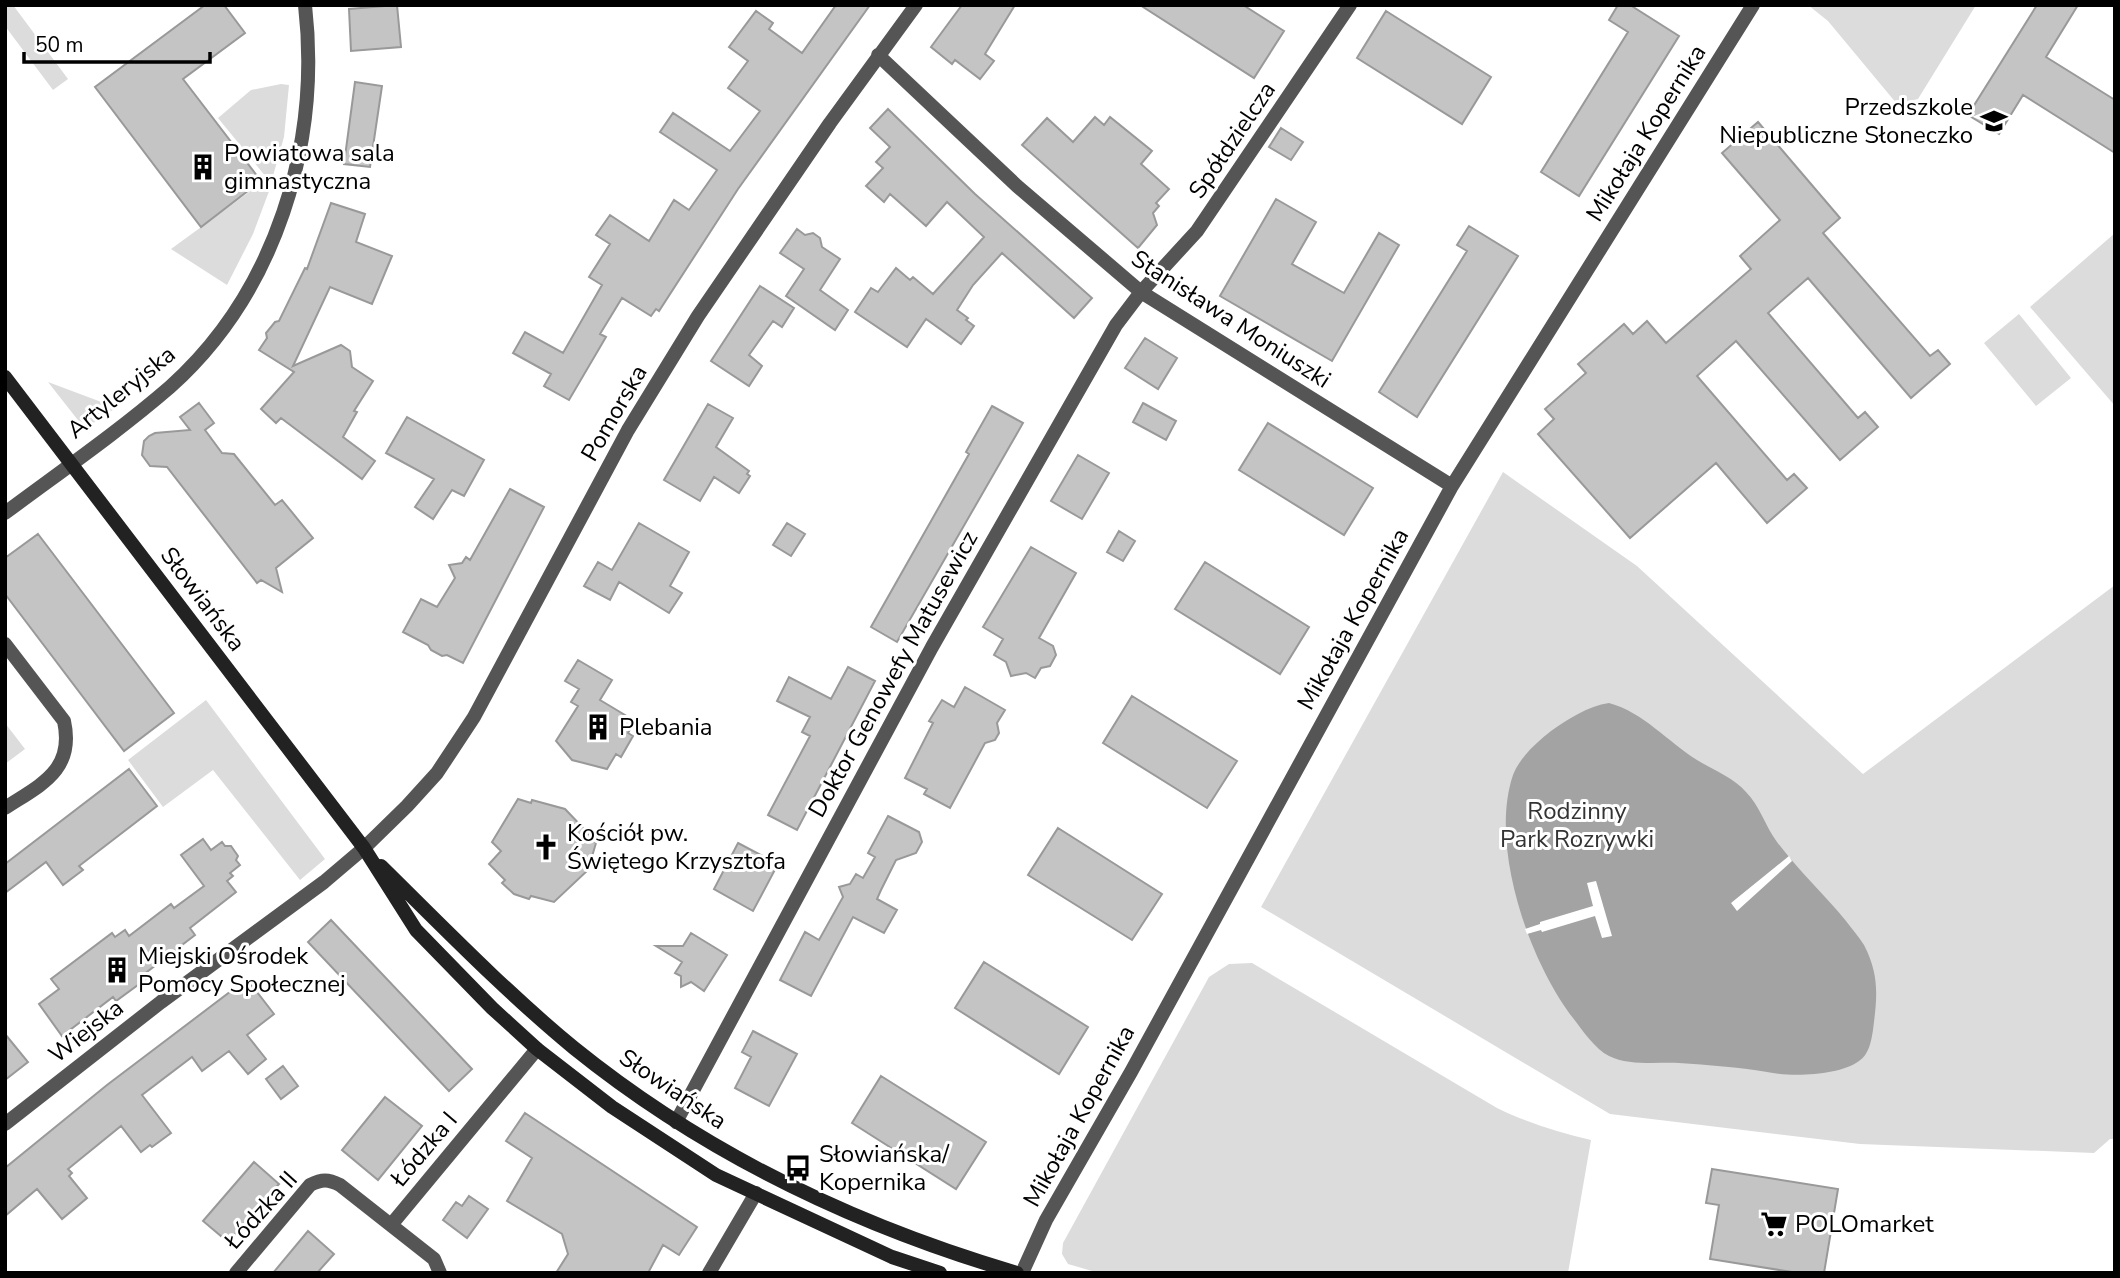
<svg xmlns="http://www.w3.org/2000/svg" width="2120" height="1278" font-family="'Nunito Sans',sans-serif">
	<rect width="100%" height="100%" fill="#fff"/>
	<path fill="#dcdcdc" d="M5 5H13L68 79 53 90 5 26Z
		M1808 5H1976L1918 99 1897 104 1828 21Z
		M281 84 289 85 284 137 271 183 218 118 251 90Z
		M263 182 271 186 253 234 227 285 171 249Z
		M2115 233V406L2030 307Z
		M2019 314 2071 378 2036 406 1984 343Z
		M48 382 112 406 114 409 96 422 81 424Z
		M1503 472 1637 566 1863 774 2115 585V1139H2110L2094 1153 1860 1144 1610 1114 1261 907Z
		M206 700 325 859 300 880 213 770 163 807 128 760Z
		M5 723 25 749 5 764Z
		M1252 963 1497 1108C1528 1123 1558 1132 1591 1140L1568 1273H1099L1068 1264 1062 1254 1063 1243 1209 977 1229 964Z"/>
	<path fill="#a3a3a3" d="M1609 703C1643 712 1668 742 1697 760 1713 770 1733 777 1746 792 1760 806 1765 826 1777 842 1798 870 1824 894 1846 921 1852 929 1859 937 1864 945 1880 976 1877 998 1873 1030 1871 1042 1869 1054 1859 1061 1839 1076 1790 1077 1767 1072 1738 1067 1708 1065 1679 1063 1658 1062 1629 1066 1609 1056 1595 1049 1583 1031 1573 1018 1529 961 1489 846 1513 775 1520 757 1537 742 1551 731 1568 719 1588 706 1609 703Z"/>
	<path fill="#fff" d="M1789 856 1792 861 1737 911 1731 903Z
		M1596 881 1612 936 1602 938 1595 916 1542 932 1541 930 1527 934 1525 929 1540 924V922L1593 906 1587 883Z"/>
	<path fill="#c4c4c4" stroke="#999" stroke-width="2" d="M205 5H224L245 33 183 79 261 181 201 227 95 87Z
		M397 5 401 47 351 51 349 9Z
		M836 5H870L738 189 659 311 656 309 651 316 622 298 600 334 606 337 569 400 544 386 551 374 513 353 525 332 563 353 602 285 589 277 610 244 596 235 610 215 649 241 674 200 689 210 717 170 660 132 673 113 730 151 760 111 728 88 748 61 729 47 756 11 773 23 769 29 802 53Z
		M962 5H1015L985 54 994 61 980 79 955 60 952 64 931 47Z
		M1140 5H1243L1284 31 1254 78Z
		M1618 5H1630L1679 36 1579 196 1541 172 1628 32 1609 20Z
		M2037 5H2078L2046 57 2115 100V153L2023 95 1999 134 1968 115Z
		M1386 11 1491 77 1462 124 1357 58Z
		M355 82 382 86 370 167 344 164Z
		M888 109 975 194 1092 298 1074 318 1002 253 973 285 957 310 968 318 966 320 974 326 961 344 926 319 907 347 855 312 871 288 878 292 896 268 910 280 913 277 933 294 984 237 947 202 926 226 890 194 884 202 866 186 883 168 876 162 890 147 870 128Z
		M1095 117 1104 125 1110 117 1152 151 1141 164 1169 189 1156 203 1159 206 1153 213 1157 225 1138 248 1022 145 1047 118 1073 142Z
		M1758 122 1840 218 1823 233 1930 356 1938 350 1950 364 1911 398 1808 278 1768 313 1858 418 1865 412 1878 427 1840 460 1736 341 1697 376 1787 480 1794 474 1807 488 1767 523 1716 463 1630 538 1538 434 1554 419 1545 409 1586 373 1578 364 1624 324 1633 334 1647 321 1666 343 1751 269 1740 256 1780 220 1722 153Z
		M1281 128 1303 142 1291 160 1269 147Z
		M1276 199 1316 222 1292 264 1344 293 1379 233 1399 245 1332 361 1220 296Z
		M331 203 365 214 356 242 392 256 372 304 330 287 293 366 341 345 350 351 352 367 373 381 354 411 357 412 343 437 375 461 362 479 281 418 276 423 261 409 294 372 259 350 267 338 266 333 275 322 279 321 305 268 307 269Z
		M1469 226 1518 256 1417 417 1379 392 1467 251 1457 245Z
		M797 229 805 235 813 233 820 238 822 247 840 259 820 290 848 310 835 330 786 296 804 269 780 253Z
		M760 286 794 308 782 327 773 321 749 355 762 366 749 386 711 361Z
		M1145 338 1177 358 1158 389 1125 368Z
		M199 403 214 423 205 430 222 453 234 454 275 505 282 500 313 538 276 568 282 592 261 580 257 583 167 467 150 466 142 455 144 441 149 436 155 433 190 430 180 417Z
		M1143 403 1176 421 1166 440 1133 422Z
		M708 404 733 418 716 447 749 471 747 474 750 476 739 493 714 477 700 501 664 480Z
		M992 406 1023 423 897 642 871 627 969 454 966 452Z
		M407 417 484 460 464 496 452 490 433 519 415 507 434 479 386 453Z
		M1268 423 1373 488 1344 535 1239 470Z
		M1078 455 1109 473 1082 519 1051 501Z
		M510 489 544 507 463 663 447 655 442 656 431 650 428 645 403 632 421 599 437 607 455 578 449 565 462 563 466 557 470 560Z
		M639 523 689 552 670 586 682 593 669 613 619 582 610 600 584 586 598 562 612 570Z
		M787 523 805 534 791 556 773 545Z
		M1119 531 1135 541 1123 561 1107 552Z
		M38 534 174 713 124 751 5 594V558Z
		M1031 547 1076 573 1039 638 1053 646 1056 655 1050 666 1041 668 1035 678 1026 673 1011 676 1006 662 994 655 1003 639 983 627Z
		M1205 562 1309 627 1280 674 1175 609Z
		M578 660 612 680 600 700 635 721 628 733 633 736 621 757 616 754 607 769 572 760 556 741 578 706 571 702 579 689 565 681Z
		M848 667 875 681 797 830 768 815 810 736 802 732 810 717 777 701 789 677 831 699Z
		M965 687 1005 710 997 723 999 733 995 740 985 743 950 808 924 794 927 789 905 778 933 723 929 721 942 700 954 707Z
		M1132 696 1237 761 1207 808 1103 743Z
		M129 769 157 806 79 866 83 870 63 885 46 862 5 893V864Z
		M518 799 531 803 532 800 565 809 589 834 586 836 596 843 588 870 554 902 531 896 529 899 514 894 502 883 505 880 489 864 501 851 492 842Z
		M888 816 919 832 922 842 916 853 896 860 881 890 877 899 897 910 884 933 853 917 811 996 780 980 805 932 819 940 843 897 839 887 850 884 856 874 863 878 875 857 868 853Z
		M1058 828 1162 894 1132 940 1028 875Z
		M203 839 211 850 222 842 225 846H231L238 856 236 860 240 865 230 873 233 876 227 881 236 892 190 928 195 935 143 975 146 979 116 1001 113 997 62 1036 39 1004 59 989 51 979 112 933 115 937 125 930 129 936 171 904 174 908 204 886 181 855Z
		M738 843 778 864 753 911 714 889Z
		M331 920 472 1069 449 1091 308 942Z
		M691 933 727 955 704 991 691 982 681 987V976L675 973 682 962 656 946H683Z
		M984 962 1088 1027 1059 1074 955 1008Z
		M247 979 274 1014 247 1035 266 1059 248 1074 229 1051 202 1071 192 1057 142 1095 171 1133 152 1147 150 1145 141 1152 121 1126 68 1169 72 1173 69 1176 87 1198 62 1219 37 1189 5 1216V1168L107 1085Z
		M753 1031 797 1054 769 1106 735 1088 751 1057 742 1052Z
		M5 1034 28 1062 5 1080Z
		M283 1066 298 1086 281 1099 266 1079Z
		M881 1076 986 1142 956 1189 852 1123Z
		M385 1097 422 1126 378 1180 342 1150Z
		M525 1113 697 1227 679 1255 663 1245 648 1273H556L568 1254 562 1234 507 1201 532 1158 506 1141Z
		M254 1162 279 1184 228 1242 203 1221Z
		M1712 1169 1838 1189 1824 1273H1798L1710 1259 1719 1205 1706 1203Z
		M469 1196 488 1209 467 1238 443 1220 456 1202 462 1206Z
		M308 1231 334 1254 317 1273H273Z"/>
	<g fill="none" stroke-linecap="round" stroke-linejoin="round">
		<path stroke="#555" stroke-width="14" d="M878 55 1017 186 1141 292 1452 486
			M5 513C60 472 118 432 170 387 276 292 321 144 305 5
			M5 644 64 721C75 771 40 785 5 808
			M676 1122 932 647 1116 325 1141 292 1197 231 1350 5
			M5 1124 161 1002 324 882 364 848 407 806 437 773 474 717 628 430 698 316 830 123 916 5
			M391 1225 537 1049
			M236 1273 310 1185C322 1179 328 1179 340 1185L434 1259 440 1273
			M709 1273 756 1193
			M1022 1273 1046 1220 1131 1072 1452 486 1753 5"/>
		<path stroke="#222" stroke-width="14" d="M5 377 364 848 416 930 492 1008 537 1049 612 1107 716 1175 892 1257 940 1273
			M381 866C444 928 506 992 574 1048 704 1153 857 1226 1017 1273"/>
	</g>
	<defs>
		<g id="school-bare" transform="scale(2.1)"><path d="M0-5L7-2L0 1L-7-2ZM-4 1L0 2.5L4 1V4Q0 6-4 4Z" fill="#000" stroke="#fff" stroke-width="2.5" paint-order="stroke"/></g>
		<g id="building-bare" transform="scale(2.1)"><path d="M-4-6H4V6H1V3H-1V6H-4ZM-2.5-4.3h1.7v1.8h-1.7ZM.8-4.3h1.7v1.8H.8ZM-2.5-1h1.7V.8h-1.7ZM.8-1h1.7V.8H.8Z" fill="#000" stroke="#fff" stroke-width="2.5" paint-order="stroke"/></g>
		<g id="church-bare" transform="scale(2.1)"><path d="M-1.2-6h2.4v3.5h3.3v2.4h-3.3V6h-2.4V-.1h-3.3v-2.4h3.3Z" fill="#000" stroke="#fff" stroke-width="2.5" paint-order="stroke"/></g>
		<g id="bus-bare" transform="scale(2.1)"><path d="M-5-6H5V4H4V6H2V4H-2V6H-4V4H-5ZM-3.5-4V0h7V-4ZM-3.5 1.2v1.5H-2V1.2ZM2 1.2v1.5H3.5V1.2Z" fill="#000" stroke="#fff" stroke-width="2.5" paint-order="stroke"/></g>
		<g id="supermarket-bare" transform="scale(2.1)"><path d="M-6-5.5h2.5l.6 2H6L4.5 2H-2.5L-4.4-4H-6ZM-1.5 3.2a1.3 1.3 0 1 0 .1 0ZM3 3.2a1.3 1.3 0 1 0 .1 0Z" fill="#000" stroke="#fff" stroke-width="2.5" paint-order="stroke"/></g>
	</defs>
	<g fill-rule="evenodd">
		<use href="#school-bare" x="1994" y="121"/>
		<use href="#building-bare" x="203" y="167"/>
		<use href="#building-bare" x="598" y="727"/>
		<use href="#church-bare" x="546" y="847"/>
		<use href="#building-bare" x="117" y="970"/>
		<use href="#bus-bare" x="798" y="1168"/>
		<use href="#supermarket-bare" x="1774" y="1224"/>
	</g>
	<g text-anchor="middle" stroke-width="6" stroke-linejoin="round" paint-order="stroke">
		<g font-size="24" fill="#000" stroke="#fff" text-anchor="start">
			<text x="1973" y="115" text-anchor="end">Przedszkole<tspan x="1973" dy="28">Niepubliczne Słoneczko</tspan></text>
			<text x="224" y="161">Powiatowa sala<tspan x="224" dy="28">gimnastyczna</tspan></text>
			<text x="619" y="735">Plebania</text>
			<text x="567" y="841">Kościół pw.<tspan x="567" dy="28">Świętego Krzysztofa</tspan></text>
			<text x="138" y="964">Miejski Ośrodek<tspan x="138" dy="28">Pomocy Społecznej</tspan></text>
			<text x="819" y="1162">Słowiańska/<tspan x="819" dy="28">Kopernika</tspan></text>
			<text x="1795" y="1232">POLOmarket</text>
		</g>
		<g font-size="24" fill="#000" stroke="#fff">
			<text transform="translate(1646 133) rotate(-58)" y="8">Mikołaja Kopernika</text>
			<text transform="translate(1232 140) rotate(-56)" y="8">Spółdzielcza</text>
			<text transform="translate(1231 319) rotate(33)" y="8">Stanisława Moniuszki</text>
			<text transform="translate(121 392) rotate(-39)" y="8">Artyleryjska</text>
			<text transform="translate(614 413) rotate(-60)" y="8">Pomorska</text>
			<text transform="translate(203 599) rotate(53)" y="8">Słowiańska</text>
			<text transform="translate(1353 619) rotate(-61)" y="8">Mikołaja Kopernika</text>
			<text transform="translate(893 674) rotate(-61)" y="8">Doktor Genowefy Matusewicz</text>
			<text transform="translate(86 1031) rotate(-38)" y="8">Wiejska</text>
			<text transform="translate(673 1089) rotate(34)" y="8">Słowiańska</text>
			<text transform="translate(1079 1116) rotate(-61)" y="8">Mikołaja Kopernika</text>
			<text transform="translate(424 1149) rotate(-50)" y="8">Łódzka I</text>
			<text transform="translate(261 1210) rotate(-48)" y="8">Łódzka II</text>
		</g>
		<g font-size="24" fill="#333" stroke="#fff">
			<text x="1577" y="819">Rodzinny<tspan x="1577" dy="28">Park Rozrywki</tspan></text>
		</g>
	</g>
	<rect width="2120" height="1278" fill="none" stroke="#000000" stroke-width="14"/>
	<path d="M24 52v10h186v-10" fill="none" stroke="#000000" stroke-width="3.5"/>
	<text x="35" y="52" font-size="21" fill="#000000" stroke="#ffffff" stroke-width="5" paint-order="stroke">50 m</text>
</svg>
